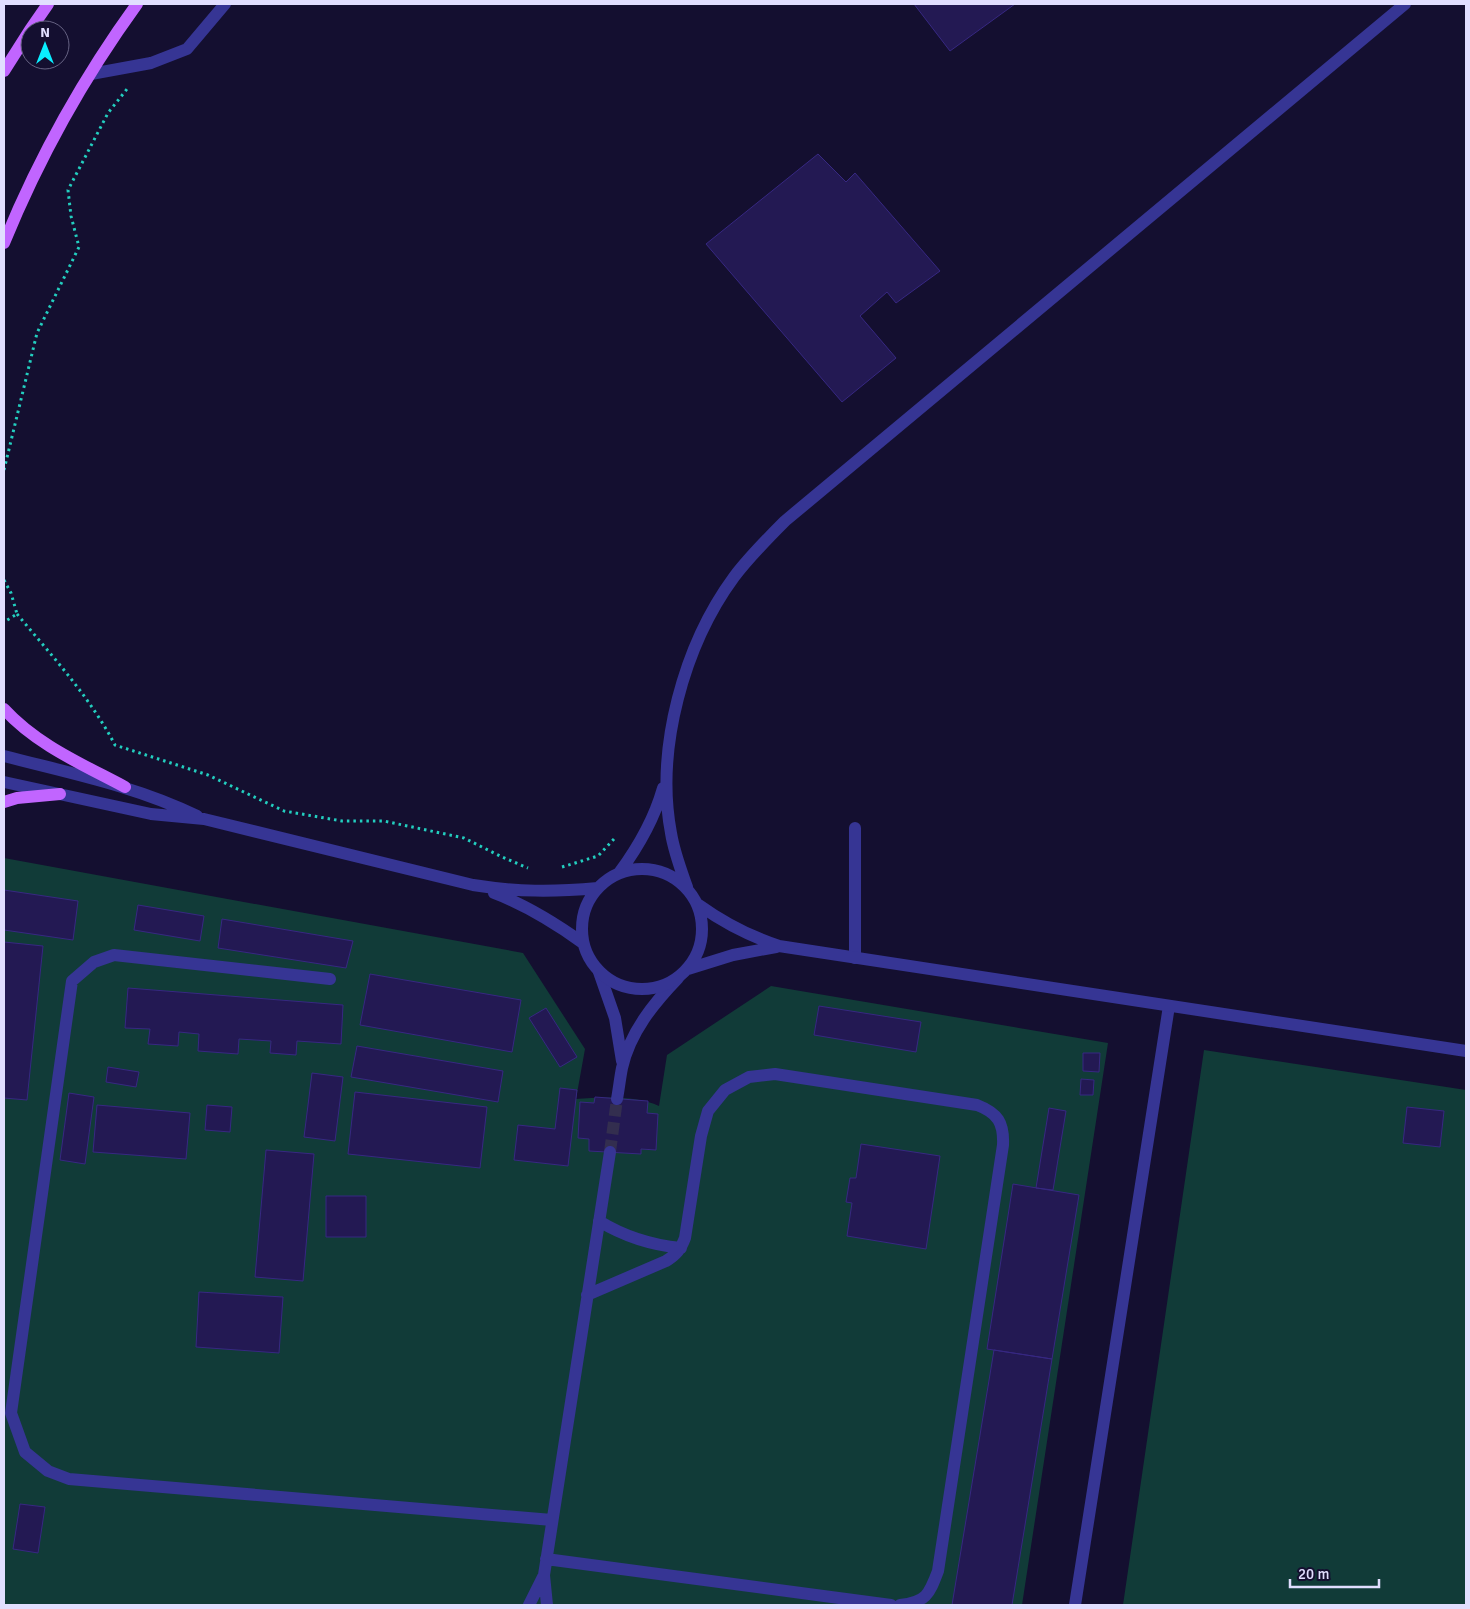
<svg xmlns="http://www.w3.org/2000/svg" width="1470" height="1609" font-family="Signika,sans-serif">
	<rect width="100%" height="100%" fill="#140f30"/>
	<path fill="#113b38" d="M4 858 523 953 585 1049 576 1099C600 1097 637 1095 659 1106L667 1055 771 986 1108 1043 1022 1605H4Z
		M1204 1050 1466 1090V1605H1123Z"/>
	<path fill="#231953" stroke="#372882" d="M914 4H1015L950 51Z
		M818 154 846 182 855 173 940 271 896 303 887 292 860 316 896 358 842 402 706 244Z
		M4 890 78 901 73 940 4 930Z
		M138 905 204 916 200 941 134 930Z
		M222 919 353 941 346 968 218 948Z
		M4 942 43 946 27 1100 4 1098Z
		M370 974 521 1000 512 1052 360 1025Z
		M128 988 343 1005 341 1044 297 1041 296 1055 270 1053 271 1041 239 1039 238 1054 198 1051 199 1034 179 1032 178 1046 148 1044 150 1029 125 1028Z
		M819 1006 921 1022 916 1052 814 1035Z
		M546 1008 577 1057 560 1067 529 1018Z
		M357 1046 503 1071 498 1102 351 1077Z
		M1083 1053H1100L1099 1072 1083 1071Z
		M108 1067 139 1072 136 1087 106 1082Z
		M312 1073 343 1077 335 1141 304 1137Z
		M1081 1079 1094 1080 1093 1095H1080Z
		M560 1088 577 1090 568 1166 514 1160 518 1125 555 1129Z
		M355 1092 487 1107 480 1168 348 1154Z
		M69 1093 94 1097 85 1164 60 1160Z
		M595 1097 648 1101 647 1113 658 1114 656 1150 641 1149V1154L589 1151V1139L578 1138 580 1102 594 1103Z
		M97 1105 190 1113 186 1159 93 1152Z
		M207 1105 232 1107 230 1132 205 1130Z
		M1407 1107 1444 1111 1440 1147 1403 1143Z
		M1049 1108 1066 1111 1053 1190 1036 1188Z
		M861 1144 940 1156 926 1249 847 1236 852 1203 846 1202 850 1178H856Z
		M266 1150 314 1154 303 1281 255 1277Z
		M1013 1184 1079 1195 1052 1359 987 1349Z
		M326 1196H366V1237H326Z
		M199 1292 283 1297 279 1353 196 1347Z
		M994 1350 1052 1359 1012 1605H952Z
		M20 1504 45 1507 38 1553 13 1549Z"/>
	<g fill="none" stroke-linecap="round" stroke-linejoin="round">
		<path stroke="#332e4f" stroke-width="12" stroke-dasharray="12 6" stroke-linecap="butt" d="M610 1152 617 1099"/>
		<path stroke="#23cebf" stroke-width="3" stroke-dasharray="2.5 4" stroke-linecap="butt" d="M4 470 37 333 79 247 71 216 68 190 108 113 127 89
			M4 580 11 593 17 614 4 622
			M17 614C52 656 90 697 115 745L208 775 284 811 342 821H384L464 838 502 857 528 868
			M562 867 598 856 614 839"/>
		<path stroke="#363594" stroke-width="12" d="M91 74 151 63 187 49 225 4
			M855 828V958"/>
		<path stroke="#363594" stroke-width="12" d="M599 972 615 1018 622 1061
			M330 979 114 955 94 962 72 981 11 1413 25 1452 48 1471 69 1479 552 1520
			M617 1099C619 1088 620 1078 622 1068 630 1032 654 1003 678 978
			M599 1221C625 1237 651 1245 681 1248
			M587 1295 666 1261C676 1255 681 1249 685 1238L701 1136 708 1111 725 1090 749 1077 775 1074 977 1105C998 1113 1004 1123 1003 1145L938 1571C929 1595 926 1602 900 1605
			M546 1559 891 1605
			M529 1605 544 1575
			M547 1605 544 1575 610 1152
			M1075 1605 1169 1006"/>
		<path stroke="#363594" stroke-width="12" d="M4 756C69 773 136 786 197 816
			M4 782 151 814 204 819 473 885C517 892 553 892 598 888
			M582 929a60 60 0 1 1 120 0a60 60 0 1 1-120 0Z
			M619 873C639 846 654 820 663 788
			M687 887C681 870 674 852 671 833 655 749 684 645 734 577 749 557 767 539 785 521L1405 4
			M494 893C526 905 555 923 583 943
			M699 905C724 923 749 936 779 946L1466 1051
			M688 969 733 955 776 947"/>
		<path stroke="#c165ff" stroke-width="12" d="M30 30 48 4
			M4 71 30 30
			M4 243C38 160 84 77 137 4
			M4 709C37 745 82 764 125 787
			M4 802 17 798 60 794"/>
	</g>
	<rect width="1470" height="1609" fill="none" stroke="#e1deff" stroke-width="10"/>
	<g transform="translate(45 45)"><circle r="24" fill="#140f30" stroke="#666283"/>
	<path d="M0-4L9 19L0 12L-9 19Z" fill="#0aeeff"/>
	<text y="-8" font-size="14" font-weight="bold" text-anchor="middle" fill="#e1deff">N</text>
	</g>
	<path d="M1290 1579v8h89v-8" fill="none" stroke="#e1deff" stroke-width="2.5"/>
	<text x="1298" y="1579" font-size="15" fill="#e1deff" stroke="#140f30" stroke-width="4" paint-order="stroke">20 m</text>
</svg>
